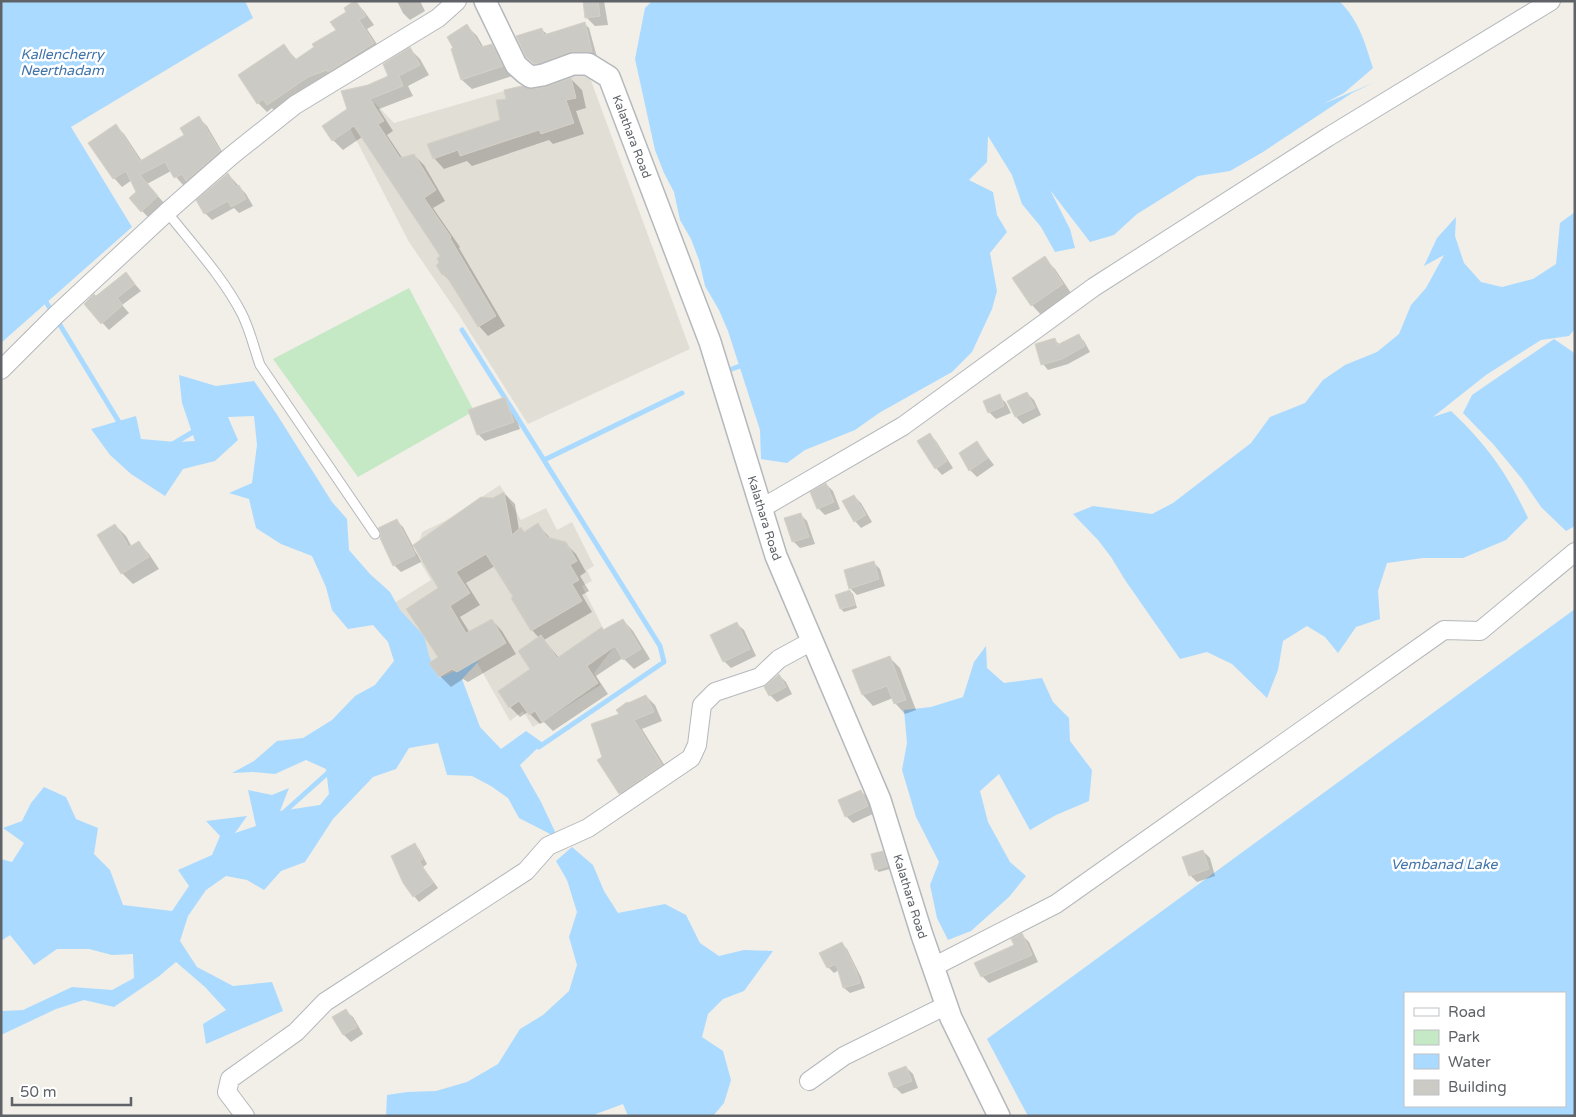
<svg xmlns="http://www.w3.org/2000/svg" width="1576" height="1117" font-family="'Varela Round',sans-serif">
	<rect width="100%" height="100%" fill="#f1efe8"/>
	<path fill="#e1ded6" d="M586 67 690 349 528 424 459 315 409 242 349 126 375 103 394 123Z
		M500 485 521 520 546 508 557 530 572 522 594 566 587 570 592 581 582 586 613 648 594 673 601 685 533 727 523 711 510 721 476 661 442 683 391 605 431 580 416 555 422 532 445 521Z"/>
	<path fill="#c5e8c5" d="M409 288 474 411 358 477 273 359Z"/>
	<path fill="#aadaff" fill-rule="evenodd" d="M1 1H245L253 18 71 127 132 227 1 343Z
		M652 1H1339C1359 20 1365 43 1373 68L1344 93 1323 104 1373 83 1352 93 1263 152 1230 171 1198 176 1137 214 1114 235 1090 242 1050 190 1070 229 1075 248 1055 252 1041 227 1022 204 1012 175 988 136 987 162 969 180 993 192 997 215 1007 232 990 253 997 291 992 309 972 352 952 372 879 413 855 430 805 450 787 463 761 459 760 430 728 331 719 310 705 286 699 260 691 239 680 220 674 192 664 173 655 150 635 59 645 8Z
		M1575 212V329L1569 336 1541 340 1486 375 1433 417 1451 411C1487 445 1507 473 1528 518L1506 540 1463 558H1423L1387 563 1378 591 1380 619 1356 627 1338 653 1325 637 1307 626 1283 641 1278 670 1267 698 1232 664 1207 652 1180 659 1125 580 1111 557 1098 540 1073 514 1093 506 1152 514 1173 503 1251 443 1270 417 1305 403 1323 380 1345 365 1377 352 1399 334 1411 305 1426 288 1444 255 1424 266 1437 238 1456 217 1455 236 1464 263 1481 282 1502 287 1533 279 1556 264 1560 223Z
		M1554 339 1573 352 1575 356V526L1566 531 1541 507 1522 479 1494 445 1463 413 1472 395Z
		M179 375 216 386 254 381 276 413 332 502 347 519 349 550 370 574 390 592 400 610 424 636 429 656 439 678 480 660 462 679 480 727 501 749 526 731 543 743 520 765 541 802 558 838 519 818 508 798 491 786 472 776 447 775 438 743 409 748 396 769 373 777 354 797 333 819 305 862 281 871 264 890 247 880 226 876 206 890 188 916 180 941 197 967 233 986 272 982 283 1011 206 1044 203 1024 226 1010 205 987 176 962 158 977 114 1007 84 1000 56 1009 1 1035V1009L3 1011 23 1010 72 987 112 990 134 978 133 954 112 955 89 949H57L34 965 10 935 1 941V859L12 862 24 843 3 828 22 821 31 803 44 787 66 797 76 819 98 828 94 854 110 870 123 905 172 911 189 886 178 870 212 855 220 836 206 821 247 816 235 833 256 826 248 790 272 795 289 788 280 811 320 805 329 794 326 769 306 760 275 774 253 772 232 773 254 761 277 741 303 738 332 720 355 696 375 685 394 661 388 642 373 625 348 629 332 610 326 587 312 556 281 544 256 528 249 499 229 493 252 483 257 445 254 416 228 417 238 440 215 461 183 469 165 496 131 474 110 455 91 429 136 416 141 439 176 442 195 441 182 403Z
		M1575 609V1116H1028L987 1039ZM1405 993H1565V1106H1405Z
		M986 646 987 668 1004 683 1042 678 1053 702 1069 718 1070 741 1092 770 1089 801 1056 815 1030 830 999 774 980 791 988 822 1010 862 1026 876 1009 897 971 931 948 940 937 918 930 885 939 862 916 817 902 770 907 743 904 710 931 707 963 697 974 662Z
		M572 847 593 865 604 891 618 913 665 904 686 915 700 943 719 956 744 950 773 951 744 991 723 999 708 1014 702 1037 723 1051 731 1080 724 1103 713 1116H628L623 1104 596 1114 595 1116H386L387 1095 407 1092 436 1091 467 1082 498 1064 520 1029 543 1015 569 991 577 965 569 937 577 912 567 880 556 861Z"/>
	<path fill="#0003" d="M397 1H420L425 11 410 20 403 13Z
		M584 1H604L608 25 595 26 586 17Z
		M355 2 364 11 374 25 367 29 382 52 276 113 272 108 267 112 258 103 284 46 297 60 337 30Z
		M584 23 589 28 597 57H575L540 68 533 62 541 29 547 34Z
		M467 26 477 36 484 48 491 45 501 55 512 76 472 89 462 80 452 49Z
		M410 49 420 59 429 75 408 86 413 96 379 109 393 131 387 135 403 159 414 155 424 165 445 201 433 208 460 247 459 248 505 326 488 336 479 326 453 284 443 274 442 256 362 137 343 150 333 140 348 110 368 86 389 76Z
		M571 79 582 90 586 108 576 111 584 134 553 144 549 140 472 166 467 161 444 169 434 158 501 121 532 91 545 89Z
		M199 118 207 126 227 160 183 185 171 171 147 184 165 204 150 219 142 211 138 192 132 180 122 187 114 178 116 126 124 134 142 161 185 135Z
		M228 174 246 194 253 206 239 213 234 208 212 220 205 213Z
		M1044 258 1055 269 1073 296 1042 316 1032 305Z
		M126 274 141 291 122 305 129 313 109 330 85 304Z
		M1079 336 1084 341 1090 352 1068 364 1048 370 1043 364 1054 339 1060 345Z
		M1027 393 1034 400 1041 415 1023 424 1016 417 1009 402Z
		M999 396 1006 403 1011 413 996 419 989 412Z
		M505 398 512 405 520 429 485 441 478 434Z
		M929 434 936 441 953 468 942 475 936 468Z
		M977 443 994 465 977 477 970 470 961 454Z
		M826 484 833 491 840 509 825 515 818 508Z
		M504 493 515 504 519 530 525 533 538 525 552 540 565 543 576 554 586 572 580 576 589 591 582 595 592 612 544 640 559 658 602 628 605 631 623 620 633 631 650 659 634 669 623 658 596 676 608 694 553 731 544 722 540 724 528 712 520 717 510 707 532 669 539 638 532 630 515 597 495 566 466 583 480 605 460 617 470 633 492 620 502 631 516 654 468 682 463 679 451 687 440 676V588L415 546 413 547 421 562 401 572 394 565 396 520 403 527 413 546 481 498 494 499Z
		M854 496 861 503 872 522 861 528 855 521Z
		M800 514 807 521 815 544 800 548 793 541Z
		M115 525 126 536 132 547 139 543 149 554 159 569 133 584 122 573Z
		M873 562 880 569 885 586 857 595 850 588Z
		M850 591 853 594 857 608 844 612 841 609Z
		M737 624 744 630 756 656 731 668 724 661Z
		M889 657 900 668 916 710 905 714 895 703 893 698 873 706 863 695 853 671Z
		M779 675 786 682 792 694 777 702 770 695Z
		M646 696 655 705 662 721 642 729 670 774 629 802 620 793 604 758 621 715Z
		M861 791 868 798 875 813 853 823 846 816Z
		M414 844 419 849 427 864 423 867 438 888 419 902 414 896Z
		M1203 851 1210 858 1215 876 1197 882 1190 875Z
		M882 853 886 856 890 869 879 872 876 869Z
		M1022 935 1029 942 1038 962 989 983 982 976 1015 946Z
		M841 943 847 949 861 977 865 988 850 993 844 988 839 970 834 973 828 967 821 953Z
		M346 1011 353 1017 363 1034 351 1042 344 1035 334 1018Z
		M906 1067 913 1074 918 1088 902 1094 895 1087Z"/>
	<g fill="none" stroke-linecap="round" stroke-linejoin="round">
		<path stroke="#aadaff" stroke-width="5" d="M43 297 122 427
			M462 330 544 460 682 393
			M732 369 745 364
			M171 445 198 429
			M539 747 664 662 660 646 542 457
			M282 814 331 770"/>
	</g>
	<path fill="#cccac5" stroke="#d6d1c6" d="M354 1H356L366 16 359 20 374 43 328 72 327 70 308 77 267 105 263 99 257 104 238 75 284 44 295 60 314 47 312 44 336 30 330 22 346 12 344 8Z
		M583 1H598L600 16 585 18Z
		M585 22 592 52H569L540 63 534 64 526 57 516 36 542 28 544 35Z
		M467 24 481 47 492 44 503 66 461 80 451 49 453 48 447 37Z
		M410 47 420 65 399 76 403 86 370 99 384 121 378 124 400 158 414 154 436 190 424 198 451 237 450 238 496 316 478 327 445 274 442 275 436 265 439 263 437 258 440 256 354 126 332 141 322 126 347 109 341 91 368 85 388 76 383 64Z
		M571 78 576 98 566 100 574 123 541 134 539 130 460 156 458 150 433 159 427 144 500 120 496 100 506 99 504 90 522 86 532 89 545 87Z
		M199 116 220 151 186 181 182 174 174 178 165 162 140 175 158 196 141 212 129 198 136 192 126 171 113 179 88 143 116 124 140 161 184 135 180 128Z
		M228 173 236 187 239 185 246 199 231 207 228 201 204 214 196 200Z
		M1045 256 1063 284 1031 306 1012 278Z
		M126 272 135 284 117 298 123 305 101 324 84 304 94 294 96 296Z
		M1079 334 1085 346 1062 359 1041 365 1035 344 1055 338 1057 345Z
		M1027 392 1035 408 1015 417 1007 401Z
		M1000 394 1004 406 988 413 983 401Z
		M505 397 514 422 477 435 468 410Z
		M930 433 947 461 935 469 917 441Z
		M977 441 988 458 969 471 959 453Z
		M826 483 834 502 817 509 810 492Z
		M504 492 512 535 521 527 524 532 538 523 547 537 566 542 577 561 570 565 579 580 572 584 582 601 531 631 511 598 513 597 486 554 456 572 470 593 450 606 466 633 492 619 506 643 457 672 452 669 439 677 429 663 438 657 406 609 438 588 413 545 481 497 493 498Z
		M854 495 866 515 854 522 842 501Z
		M801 513 809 537 792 542 784 518Z
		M397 519 415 555 393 566 380 538 381 533 378 528Z
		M115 524 129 547 139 541 149 557 121 574 97 535Z
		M874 561 879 579 849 589 844 570Z
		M850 590 855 605 840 609 835 595Z
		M623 619 641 649 623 660 615 646 587 666 598 683 542 722 535 711 529 715 519 701 509 708 498 691 530 669 518 651 541 635 557 658 602 627 603 630Z
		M737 622 750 649 723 662 710 635Z
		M890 656 906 700 894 704 887 686 862 695 852 670Z
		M779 674 786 687 769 696 764 687Z
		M646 695 654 712 634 720 662 765 619 794 597 760 602 757 591 724 619 714 616 710 627 702 628 703Z
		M861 790 868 806 845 817 838 800Z
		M415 843 423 859 419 861 433 883 413 897 403 883 391 856Z
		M1203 850 1209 869 1189 876 1182 857Z
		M883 851 888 866 875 870 871 854Z
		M1022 933 1032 955 981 977 974 963 1014 945 1011 939Z
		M842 942 856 970 860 983 843 988 836 964 827 968 819 953Z
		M346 1009 357 1027 343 1035 332 1017Z
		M906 1066 912 1081 894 1088 888 1073Z"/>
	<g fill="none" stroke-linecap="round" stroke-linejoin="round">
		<g stroke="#b5b8bc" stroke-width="11">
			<path id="service" d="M167 212C193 245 223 277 242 314 250 330 254 348 260 365L375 534"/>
		</g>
		<g stroke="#b5b8bc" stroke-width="20">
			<path id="minor" d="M1 370 56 315 167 212 231 156 295 105 438 18 457 1
				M762 508 903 426 1094 287 1328 137 1551 1
				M933 967 1056 904 1444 630 1480 631 1575 552
				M809 1081 844 1056 947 1005
				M245 1116 227 1092 230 1079 296 1032 325 1002 526 871 548 846 588 828 691 758 697 745 702 705 715 692 760 677 779 659 812 641"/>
		</g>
		<g stroke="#b5b8bc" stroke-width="24">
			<g id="tertiary">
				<path id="s1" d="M485 1 516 65 525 73 531 77 543 75 573 64H588L609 77 710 342 776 556 880 800 922 935 951 1018 999 1116"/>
			</g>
		</g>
		<use href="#service" stroke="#fff" stroke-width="9"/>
		<use href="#minor" stroke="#fff" stroke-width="18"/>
		<use href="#tertiary" stroke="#fff" stroke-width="21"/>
	</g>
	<g text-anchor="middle" stroke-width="5" stroke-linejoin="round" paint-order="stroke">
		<g font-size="12" fill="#5f6368" stroke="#fff">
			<text dy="4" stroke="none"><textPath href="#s1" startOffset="238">Kalathara Road</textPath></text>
			<text dy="4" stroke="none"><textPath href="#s1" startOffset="642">Kalathara Road</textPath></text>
			<text dy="4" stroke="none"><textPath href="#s1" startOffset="1048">Kalathara Road</textPath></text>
		</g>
		<g font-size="14" font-style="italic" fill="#4174aa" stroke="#fff">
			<text x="62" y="59">Kallencherry<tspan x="62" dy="16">Neerthadam</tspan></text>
			<text x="1444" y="869">Vembanad Lake</text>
		</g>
	</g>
	<rect width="1576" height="1117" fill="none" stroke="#5f6368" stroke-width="5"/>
	<rect x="1404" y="992" width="162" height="115" fill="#ffffff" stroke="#bfc1c3"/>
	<rect x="1414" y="1008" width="25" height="8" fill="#ffffff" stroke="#bfc1c3"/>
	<text x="1448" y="1017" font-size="15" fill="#5f6368">Road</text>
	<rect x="1414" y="1030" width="25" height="15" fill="#c5e8c5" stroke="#bfc1c3"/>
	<text x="1448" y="1042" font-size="15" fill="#5f6368">Park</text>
	<rect x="1414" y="1054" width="25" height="15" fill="#aadaff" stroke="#bfc1c3"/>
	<text x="1448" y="1067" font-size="15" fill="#5f6368">Water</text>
	<rect x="1414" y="1080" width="25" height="15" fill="#cccac5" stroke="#bfc1c3"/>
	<text x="1448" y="1092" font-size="15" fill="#5f6368">Building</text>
	<path d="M12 1097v8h119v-8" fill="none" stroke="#5f6368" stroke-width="2.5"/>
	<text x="20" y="1097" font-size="15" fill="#5f6368" stroke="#ffffff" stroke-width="4" paint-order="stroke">50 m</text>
</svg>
